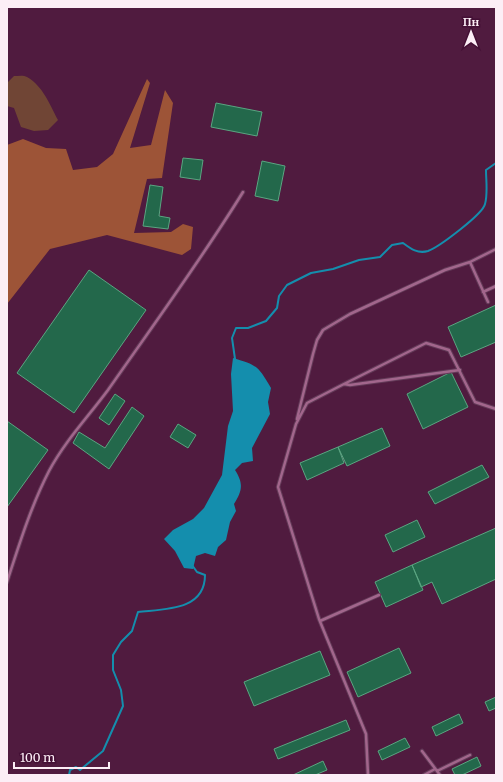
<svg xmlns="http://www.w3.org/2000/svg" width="503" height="782" font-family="Merriweather,serif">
	<rect width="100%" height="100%" fill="#501b3f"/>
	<path fill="#704535" d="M14 76C18 76 24 75 27 77 43 86 50 105 58 120L48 130 34 131 21 127 14 108 7 106V83Z"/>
	<path fill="#9d5437" d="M147 79 150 83 130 148 151 145 165 90 173 103 162 178 147 179 134 233 171 232 183 224 193 227 191 249 182 255 107 235 50 249 7 304V145L23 139 46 148 66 149 73 170 97 167 113 154Z"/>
	<path fill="#148ead" d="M233 358C257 365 258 366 271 388L268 402 270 414 252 448 253 461 242 463 235 470C244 484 242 491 234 504L236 511 230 522 226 540 218 547 215 556 205 553 196 556 193 569 184 568 175 551 164 539 173 530 193 519 204 508 222 475 228 426 233 411 231 374Z"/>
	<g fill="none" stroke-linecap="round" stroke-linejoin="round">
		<path stroke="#148ead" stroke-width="2" d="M235 359 232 338 236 328H248L266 321 277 308 279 296 287 285 311 273 333 269 359 260 380 257 392 245 403 243C411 249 418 254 428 251 439 247 483 214 485 204 488 194 486 180 486 170L496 163
			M69 775 70 770 76 767 80 770 103 751 123 706 121 690 113 670V655L121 642 132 631 138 612C164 609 205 611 205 575L197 572 192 565"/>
	</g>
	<path fill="#23684b" stroke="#5aa581" d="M216 103 262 112 257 136 211 127Z
		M183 158 203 160 200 180 180 177Z
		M262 161 285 166 278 201 255 196Z
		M150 185 163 187 159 216 170 218 168 229 143 226Z
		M89 270 146 310 74 413 17 373Z
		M496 305V342L461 357 448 327Z
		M451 372 468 407 423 429 407 394Z
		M115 394 125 401 109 425 99 418Z
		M132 407 144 416 109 469 73 443 79 432 105 448Z
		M7 421 48 450 7 507Z
		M178 424 196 435 188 448 170 437Z
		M382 428 390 446 347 466 338 447Z
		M338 447 344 463 307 480 300 463Z
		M482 465 489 477 435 504 428 492Z
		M417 520 425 537 393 552 385 535Z
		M496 528V579L442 604 432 582 421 587 412 565Z
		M412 565 423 590 386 607 375 582Z
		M399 648 411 673 358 697 347 672Z
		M320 651 330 675 254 706 244 682Z
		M496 697V708L489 711 485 702Z
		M459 714 463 723 436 736 432 727Z
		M346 720 350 730 278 759 274 749Z
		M405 738 410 747 382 760 378 751Z
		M477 757 481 766 462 775H455L452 769Z
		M323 761 327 770 315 775H293Z"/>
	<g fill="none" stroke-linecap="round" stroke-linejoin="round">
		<g stroke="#633a58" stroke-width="4.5">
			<path id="service" d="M470 262 488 302
				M483 292 496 286
				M344 384 426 343 449 350 475 402 496 409
				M297 419 313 354 317 340 323 330 350 314 445 270 470 262 496 249
				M7 582C19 545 31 506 49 471 65 441 88 417 108 390 154 324 201 260 243 192
				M320 621 379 595
				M422 751 440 775
				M437 771 470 755
				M368 775 366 734 319 619 278 487 296 424 307 403 344 384 350 385 460 370
				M424 775 435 769"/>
		</g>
		<use href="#service" stroke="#a2668c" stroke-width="2.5"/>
	</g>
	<rect width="503" height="782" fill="none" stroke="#fceef6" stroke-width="16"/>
	<g transform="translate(471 32)" stroke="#441035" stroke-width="3" paint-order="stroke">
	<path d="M0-3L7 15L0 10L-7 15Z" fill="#fceef6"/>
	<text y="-6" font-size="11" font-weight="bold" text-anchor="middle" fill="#fceef6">Пн</text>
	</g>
	<path d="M14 762v6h95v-6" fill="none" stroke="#fceef6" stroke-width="2"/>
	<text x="20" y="762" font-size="12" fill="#fceef6" stroke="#441035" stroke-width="3" paint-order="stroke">100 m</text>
</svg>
